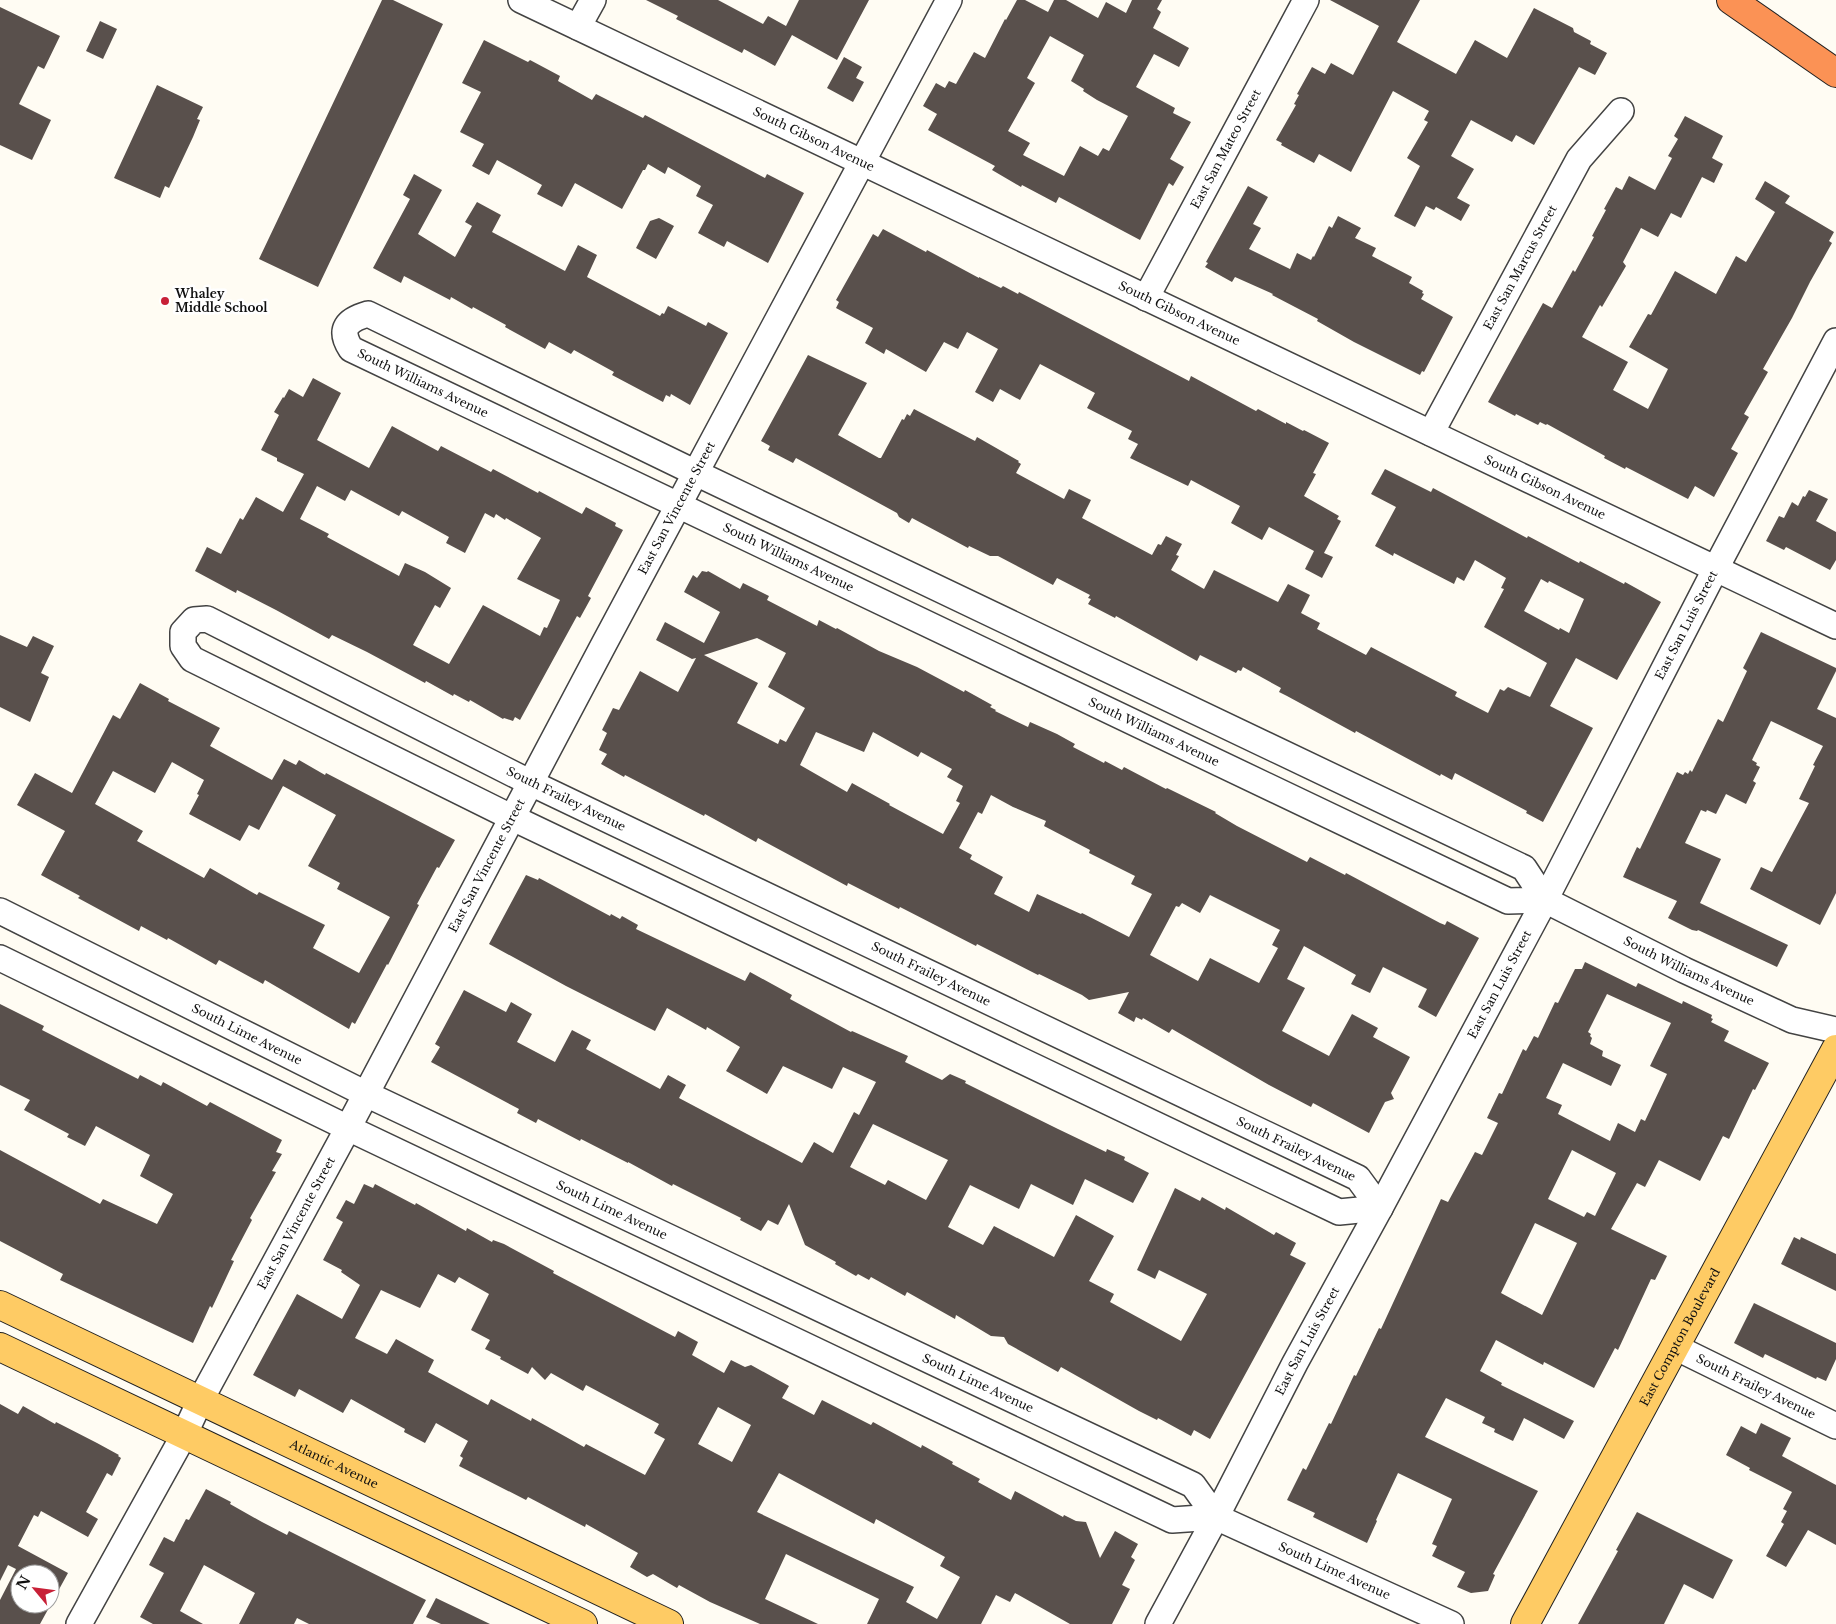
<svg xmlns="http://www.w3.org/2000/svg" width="1836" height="1624" font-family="'Libre Baskerville',serif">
	<rect width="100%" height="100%" fill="#fffcf3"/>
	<path fill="#59504c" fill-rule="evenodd" d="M382 0H393L443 24 318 287 259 259Z
		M646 0H718L763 24 768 16 786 26 799 0H869L837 60 792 35 775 66 744 49 742 53 676 19 678 16Z
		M1017 0H1025L1048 12 1054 0H1066L1098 18 1106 2 1126 13 1132 0H1162L1157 9 1161 12 1153 28 1189 48 1179 67 1154 54 1136 87 1175 108 1173 113 1191 122 1170 159 1184 167 1173 186 1169 183 1140 240 1059 197 1056 203 1022 185 1021 187 992 170 995 166 928 130 937 114 923 106 936 83 945 88 949 81 956 84 974 52 985 58 1005 19 1006 20ZM1050 36 1084 55 1071 81 1084 89 1083 91 1097 100 1128 116 1109 151 1103 148 1098 156 1080 146 1064 176 1023 155 1030 143 1008 131 1035 83 1027 78Z
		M1330 0H1420L1397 42 1456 74 1475 40 1507 58 1534 8 1573 28 1574 32 1591 41 1590 44 1607 53 1595 75 1579 67 1534 145 1516 135 1512 142 1471 120 1451 156 1474 169 1457 198 1470 205 1461 221 1436 207 1434 210 1426 206 1415 227 1394 216 1420 166 1407 158 1428 122 1424 120 1429 111 1393 91 1351 172 1319 154 1314 163 1281 145 1282 143 1276 140 1296 105 1294 104 1299 95 1297 94 1312 67 1325 74 1331 63 1353 75 1379 26Z
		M0 7 60 36 44 69 38 66 19 104 51 120 32 160 0 145Z
		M100 21 117 29 103 59 86 51Z
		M484 40 528 62 530 60 560 76 558 81 592 100 596 94 643 118 645 115 765 178 767 174 804 193 768 263 727 241 724 247 698 233 713 205 696 196 701 186 668 167 665 174 648 164 645 170H643L622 209 575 183 562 207 537 194 542 185 497 160 489 175 472 166 484 144 460 132 481 92 462 83Z
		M844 57 862 67 856 78 864 82 853 102 827 88Z
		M157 85 203 107 197 119 200 120 193 137 169 188 165 186 160 198 114 178Z
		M1685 116 1723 136 1712 158 1723 164 1714 183 1702 177 1681 218 1671 213 1658 237 1641 228 1623 262 1626 266 1602 307 1600 305 1582 337 1628 362 1613 390 1648 409 1668 369 1629 347 1648 314 1651 315 1675 271 1716 294 1736 256 1746 262 1775 212 1755 199 1765 181 1790 196 1785 203 1834 232 1829 241 1832 243 1810 282 1792 318 1763 369 1768 372 1744 414 1749 417 1731 449 1738 453 1714 497 1695 486 1688 499 1626 467 1625 469 1604 458 1605 456 1547 424 1546 425 1540 422 1538 425 1516 414 1515 416 1488 402 1543 303 1552 308 1573 270 1575 272 1594 237 1592 236 1606 210 1604 209 1616 187 1622 190 1629 176 1655 190 1672 158 1668 156 1678 139 1674 136Z
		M414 174 442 190 418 234 455 257 472 226 465 222 477 202 501 215 492 232 565 271 578 245 597 255 587 277 660 316 662 313 664 314 668 306 706 326 708 322 728 333 690 405 671 394 670 397 666 395 663 402 612 375 614 372 574 350 571 354 549 342 545 349 505 327 506 325 473 307 472 309 451 297 450 300 404 276 401 283 373 268 410 199 403 195Z
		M1248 186 1268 197 1253 224 1261 228 1249 249 1290 269 1297 253 1311 260 1313 256 1314 257 1329 226 1332 228 1338 216 1361 228 1355 238 1376 248 1372 256 1412 277 1409 283 1423 291 1422 293 1424 294 1421 299 1453 317 1424 372 1422 371 1420 375 1354 342 1317 321 1318 319 1272 295 1273 294 1235 277 1232 282 1205 267 1208 263 1206 262Z
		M659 218 674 226 656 259 636 248 650 221Z
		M883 229 926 252 927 250 979 278V277L1001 288 1003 286 1018 294 1019 292 1189 381 1191 376 1256 411 1258 409 1286 424V422L1303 431 1304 430 1329 443 1313 473 1316 474 1304 496 1339 516 1337 519 1341 521 1324 553 1333 557 1322 578 1305 569 1314 551 1269 527 1262 540 1231 523 1240 506 1191 480 1188 486 1130 458 1138 444 1128 439 1132 431 1087 408 1095 393 1040 364 1020 400 1000 389 993 402 975 392 998 349 967 332 958 349 944 342 926 372 886 349 884 354 865 343 873 328 836 308 839 302 836 300 873 234 878 237Z
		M808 355 867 383 838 435 879 458H881L902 419 904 420 907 414 910 416 914 409 975 441 977 437 1019 461 1018 462 1021 464 1016 473 1064 499 1069 489 1091 500 1082 518 1152 555 1158 544 1161 545 1166 536 1182 544 1176 555 1179 556 1171 570 1204 589 1214 570 1278 602 1288 584 1310 595 1301 613 1320 623 1317 629 1366 655 1371 647 1457 692 1455 696 1488 713 1500 689 1504 691 1508 687 1530 697 1547 663 1484 627 1504 589 1501 588 1506 578 1475 560 1464 581 1457 577 1454 584 1394 553 1393 556 1375 546 1396 507 1371 494 1385 469 1431 492 1433 488 1527 538 1528 536 1579 563 1580 561 1624 584 1625 582 1661 602 1617 680 1576 658 1550 706 1593 728 1543 822 1526 813 1527 811 1455 773 1452 780 1441 774 1440 776 1356 731 1355 733 1287 696 1279 692 1281 688 1243 667 1241 671 1238 670 1236 673 1200 655 1197 661 1116 616 1115 618 1088 604 1091 599 1088 598 1090 595 1057 578 1053 585 998 556H990L969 546 968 548 912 518 909 523 899 517 897 513 796 458 793 463 768 450 770 446 761 441ZM1541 579 1548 583 1549 581 1584 599 1569 633 1560 628 1559 630 1524 611Z
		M313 378 341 393 317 440 369 468 392 426 438 451 441 446 491 472 493 469 538 493 539 491 582 514 586 507 616 523 615 526 623 530 588 596 591 598 580 618 577 616 520 720 515 717 513 721 504 718 503 719 470 700 469 702 454 694 453 696 426 681 425 683 367 652 332 635 329 639 276 610 237 590 236 593 195 571 207 547 221 554 240 518 243 520 256 497 283 512 304 474 277 461V458L261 450 279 415 274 412 283 397 284 398 289 389 303 397ZM317 486 345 501 351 490 399 516 402 511 449 537 446 543 465 553 485 513 494 518 496 514 505 520 506 518 541 538 517 579 560 600 547 628 544 627 540 636 483 605 449 664 413 645 435 605 440 608 451 588 425 572 405 563 399 576 327 537 329 534 300 519Z
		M1809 490 1828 499 1816 521 1836 532V560L1830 570 1786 547 1784 550 1766 541 1779 516 1784 518 1792 502 1798 506 1803 496 1805 497Z
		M702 571 707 572 708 571 740 589 743 583 769 596 767 600 817 626 819 620 836 629 837 628 879 651 917 667 964 692 965 690 992 705 990 707 996 710 995 711 1028 727 1030 722 1057 734 1075 744 1073 747 1104 763 1105 761 1122 770 1124 767 1166 789 1167 788 1216 812 1215 813 1237 826 1307 862 1310 857 1345 875 1346 873 1440 923 1445 925 1447 921 1479 938 1436 1017 1418 1007 1427 989 1383 967 1370 993 1351 984 1356 975 1304 946 1287 979 1305 988 1282 1031 1329 1056 1352 1014 1378 1028 1373 1037 1410 1057 1391 1093 1394 1099 1385 1102 1369 1133 1313 1103 1311 1107 1269 1085 1172 1029 1169 1033 1143 1018 1142 1020 1136 1017 1134 1022 1118 1013 1129 992 1089 1000 1082 995 1039 974 1038 975 977 944 976 946 900 907 899 909 848 883 847 886 758 838 756 842 705 814 704 816 625 775 624 777 601 764 607 754 599 750 607 733 602 730 613 708 619 710 640 671 678 692 696 658 692 659 656 640 665 622 704 643 720 612 684 592 693 575 697 578ZM757 638 786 653 768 687 805 708 786 742 780 739 778 744 737 723 758 683 704 655ZM816 732 864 752 873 732 918 757 921 752 952 769 947 777 963 786 956 801 960 803 943 834 889 805 890 804 852 783 847 792 800 765ZM991 795 1013 807 1046 821 1044 826 1090 850 1089 853 1135 876 1131 884 1152 894 1129 937 1082 913 1081 914 1037 894 1029 912 994 894 1003 877 970 859 972 855 959 848 978 812 982 814ZM1210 895 1280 930 1272 945 1278 948 1259 983 1210 958 1198 981 1150 955 1176 906 1179 907 1182 903 1200 913Z
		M1761 632 1836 668V671L1817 709 1836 718V893L1820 925 1750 889 1761 867 1772 872 1809 803 1799 799 1815 766 1813 765 1823 746 1771 721 1752 760 1757 763 1756 765 1760 767 1753 781 1756 783 1746 804 1726 794 1716 814 1707 810 1706 812 1701 810 1685 843 1721 859 1700 903 1788 945 1777 967 1698 930 1697 931 1692 930 1668 918 1677 901 1623 877 1637 847 1640 849 1677 772 1683 775 1685 772 1688 774 1690 770 1692 772 1718 719 1723 722 1747 671 1743 668Z
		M0 635 27 647 33 636 54 646 41 673 49 677 30 722 0 707Z
		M140 683 169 699 168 701 220 728 210 746 272 780 284 759 296 765 299 760 325 775 326 773 455 840 439 868 437 867 417 904 419 905 388 965 387 964 355 1024 352 1022 349 1029 265 980 263 984 219 960 216 965 168 938 167 940 141 926 139 931 78 898 80 896 41 875 65 831 17 805 35 773 72 793 113 715 120 719ZM172 762 204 780 197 794 199 795 189 814 240 841 249 825 259 830 283 786 336 815 308 866 340 883 337 889 390 917 359 973 313 948 325 925 259 892 257 895 210 868 204 878 137 841 143 831 95 804 113 771 155 793Z
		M526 875 538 880 539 878 610 916 611 914 620 919 622 916 638 925 636 929 745 981 750 972 792 995 790 999 851 1032 852 1031 908 1056 905 1062 942 1080 950 1074 966 1081 965 1083 1058 1129 1106 1152 1107 1149 1125 1157 1124 1160 1149 1173 1133 1203 1085 1179 1073 1205 1031 1184 1019 1209 970 1185 948 1227 983 1245 994 1226 1054 1257 1076 1215 1114 1236 1089 1281 1114 1294 1110 1302 1181 1341 1207 1294 1159 1270 1155 1279 1137 1270 1175 1188 1200 1201 1202 1197 1225 1210 1226 1207 1274 1235 1276 1232 1296 1243 1290 1255 1306 1263 1210 1439 1194 1430 1191 1436 1158 1418 1157 1420 1139 1411 1061 1367 1058 1372 1008 1344 1004 1337 991 1336 956 1315 955 1319 907 1292 905 1296 871 1277 869 1280 858 1274 856 1276 835 1264 836 1262 805 1245 789 1204 778 1225 768 1220 761 1231 740 1220 741 1218 673 1184 672 1186 628 1162V1163L581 1139 580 1141 538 1119 536 1123 517 1113 519 1109 431 1062 440 1047 435 1044 464 990 506 1012 511 1002 532 1014 517 1042 555 1062 572 1030 591 1040 586 1049 660 1089 668 1075 686 1085 679 1098 802 1163 814 1142 833 1153 854 1112 859 1115 876 1082 843 1067 832 1089 783 1066 767 1094 726 1071 740 1047 707 1027 706 1030 667 1008 655 1031 566 986 489 944ZM873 1124 948 1160 926 1200 888 1180 885 1185 850 1167Z
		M1585 962 1636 987 1638 983 1682 1004 1683 1001 1712 1015 1711 1018 1713 1019 1711 1022 1729 1031 1724 1041 1769 1063 1755 1090 1753 1089 1729 1139 1723 1136 1700 1181 1659 1160 1645 1187 1637 1183 1611 1229 1667 1256 1655 1280 1651 1279 1618 1350 1615 1348 1594 1388 1544 1362 1543 1365 1496 1340 1480 1371 1502 1383 1501 1385 1574 1421 1564 1439 1524 1418 1513 1441 1494 1432 1495 1429 1482 1423 1485 1417 1446 1398 1425 1437 1538 1491 1493 1574 1495 1575 1488 1591 1471 1593 1457 1587 1465 1572 1432 1556 1437 1546 1432 1544 1452 1499 1398 1473 1376 1520 1377 1521 1367 1543 1313 1517 1315 1513 1287 1500 1303 1468 1306 1470 1329 1423 1331 1424 1354 1375 1356 1376 1379 1328 1381 1329 1441 1199 1448 1202 1475 1152 1482 1155 1498 1123 1487 1118 1499 1093 1502 1094 1523 1049 1526 1051 1534 1036 1538 1038 1555 1002 1558 1003 1575 969H1582ZM1607 994 1671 1023 1650 1066 1667 1074 1645 1121 1641 1119 1635 1132 1618 1123 1610 1141 1558 1114 1562 1105 1546 1098 1563 1063 1611 1086 1621 1065 1602 1056 1603 1051 1590 1044 1592 1038 1590 1036 1591 1034 1588 1032ZM1572 1150 1616 1173 1595 1216 1587 1212 1584 1217 1548 1199ZM1535 1223 1577 1243 1542 1315 1501 1293Z
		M0 1004 44 1026 42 1030 138 1079 140 1075 161 1086 163 1082 207 1106 210 1102 282 1140 276 1152 282 1154 272 1171 276 1172 250 1218 252 1220 231 1260 234 1261 212 1308 210 1306 193 1343 60 1280 63 1274 0 1241V1150L100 1204 103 1199 157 1224 173 1194 140 1176 150 1155 96 1126 85 1146 67 1137 69 1134 24 1110 30 1100 0 1085Z
		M364 1184 373 1188 375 1184 415 1205 416 1203 466 1231 467 1228 492 1242 493 1240 504 1244 554 1271 553 1273 675 1337 678 1331 698 1342 692 1355 724 1373 731 1360 745 1367 751 1365 789 1386 782 1398 814 1415 822 1400 871 1425 873 1422 921 1448 922 1445 953 1462 952 1464 980 1479 978 1482 1011 1500 1015 1491 1063 1517 1064 1515 1076 1521 1086 1522 1100 1558 1115 1531 1138 1544 1131 1557 1135 1560 1122 1585 1130 1589 1112 1624H1070L1015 1593 1010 1602 996 1595 981 1624H867L879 1599 786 1554 765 1599 818 1624H760L710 1602 679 1585 677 1588 653 1574 647 1577 630 1567 638 1553 586 1524 585 1527 528 1497 526 1500 459 1466 463 1458 460 1456 468 1441 436 1423 425 1443 404 1432 405 1429 351 1399 343 1413 299 1389 295 1397 253 1375 297 1294 342 1319 360 1285 341 1272 342 1270 323 1260 343 1222 336 1218 346 1200 354 1204ZM438 1274 455 1283 459 1277 489 1294 471 1330 490 1340 485 1349 501 1357 500 1359 528 1374 532 1367 545 1380 551 1373 583 1391 586 1385 659 1424 654 1433 665 1439 645 1475 586 1444 584 1447 532 1418 531 1421 491 1399 488 1405 428 1372 434 1360 396 1339 387 1354 355 1338 381 1290 420 1308ZM718 1407 751 1425 732 1462 698 1444ZM779 1473 874 1524 876 1519 945 1557 940 1566 960 1577 937 1619 906 1602 914 1587 757 1512Z
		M1794 1237 1800 1240 1801 1237 1836 1254V1291L1781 1264Z
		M1754 1303 1836 1343V1359L1826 1381 1817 1377 1816 1379 1765 1354 1763 1358 1734 1343Z
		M0 1404 18 1414 23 1406 55 1424 56 1422 97 1443 119 1455 118 1456 121 1458 112 1476 107 1473 86 1512 98 1519 88 1537 41 1511 38 1517 34 1515 18 1546 68 1573 40 1624H0V1600L16 1569 8 1565 0 1581ZM20 1574H50V1604H20Z
		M1761 1423 1791 1438 1782 1456 1836 1485V1545L1808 1530 1786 1567 1766 1556 1784 1524 1781 1522 1787 1511 1783 1509 1792 1492 1749 1470 1750 1468 1726 1455 1741 1426 1756 1434Z
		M206 1489 231 1502 230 1504 262 1522 287 1535 289 1531 426 1600 413 1624H309L297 1618 294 1624H239L255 1593 204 1565 180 1611 203 1624H153L140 1617 164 1573 149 1565 164 1537 174 1542 186 1519 189 1520Z
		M1637 1512 1733 1560 1713 1599 1684 1584 1664 1624H1578L1618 1551 1616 1550Z
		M436 1598 490 1624H441L426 1617Z"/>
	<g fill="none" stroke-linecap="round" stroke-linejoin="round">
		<g stroke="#434343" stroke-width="28">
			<g id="minor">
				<path id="s1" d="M521 0 1836 626"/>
				<path d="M578 27 593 0"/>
				<path id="s2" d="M1146 298 1306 0"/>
				<path id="s3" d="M1431 433 1579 159 1621 111"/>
				<path d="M207 619 531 783 1358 1178 1380 1208 1339 1212 513 818 192 659 183 646V632L194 620Z"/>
				<path id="s4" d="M1545 900 1524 868 696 473 368 314C347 320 338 329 351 349L1508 901 1545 900 1684 970 1792 1020 1836 1030"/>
				<path id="s5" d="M0 911 366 1094 1193 1485 1216 1517"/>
				<path id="s6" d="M0 958 348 1128 1172 1520 1216 1517 1451 1624"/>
				<path id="s7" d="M1675 1347 1836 1426"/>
				<path id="s8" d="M79 1624 184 1435 200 1401 348 1128 604 644 949 0"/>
				<path id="s9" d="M1158 1624 1216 1517 1295 1363 1380 1208 1545 900 1716 568 1836 341"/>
			</g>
		</g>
		<g stroke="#212121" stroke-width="30">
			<g id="major">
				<path id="s10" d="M0 1305 669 1624"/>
				<path d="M0 1347 583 1624"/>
				<path id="s11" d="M1525 1624 1836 1049"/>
			</g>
		</g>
		<g stroke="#212121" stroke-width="30">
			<path id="highway" d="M1731 0 1836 73"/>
		</g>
		<use href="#minor" stroke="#fff" stroke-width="25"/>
		<use href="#major" stroke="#fecb64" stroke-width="28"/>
		<use href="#highway" stroke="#fb9255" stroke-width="28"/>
	</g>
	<circle fill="#c82037" stroke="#fff" stroke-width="2" cx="165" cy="301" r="5"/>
	<g text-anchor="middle" stroke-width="5" stroke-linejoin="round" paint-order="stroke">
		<g font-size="12" fill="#101010" stroke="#fff">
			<text dy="4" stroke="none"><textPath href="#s1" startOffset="324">South Gibson Avenue</textPath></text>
			<text dy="4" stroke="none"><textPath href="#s2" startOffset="169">East San Mateo Street</textPath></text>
			<text dy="4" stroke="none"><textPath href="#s3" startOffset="188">East San Marcus Street</textPath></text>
			<text dy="4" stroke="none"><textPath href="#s1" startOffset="729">South Gibson Avenue</textPath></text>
			<text dy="4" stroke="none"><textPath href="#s4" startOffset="1449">South Williams Avenue</textPath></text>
			<text dy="4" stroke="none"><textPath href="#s1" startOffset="1134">South Gibson Avenue</textPath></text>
			<text dy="4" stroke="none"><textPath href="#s8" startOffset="1266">East San Vincente Street</textPath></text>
			<text dy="4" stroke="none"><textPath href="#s4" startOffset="1854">South Williams Avenue</textPath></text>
			<text dy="4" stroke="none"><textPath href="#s9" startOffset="1130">East San Luis Street</textPath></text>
			<text dy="4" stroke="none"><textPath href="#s4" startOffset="2259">South Williams Avenue</textPath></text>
			<text transform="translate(566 799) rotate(26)" y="4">South Frailey Avenue</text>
			<text dy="4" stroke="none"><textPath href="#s8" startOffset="861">East San Vincente Street</textPath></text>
			<text dy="4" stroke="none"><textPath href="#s4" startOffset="2849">South Williams Avenue</textPath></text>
			<text transform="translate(931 974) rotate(26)" y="4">South Frailey Avenue</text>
			<text dy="4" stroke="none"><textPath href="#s9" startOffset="725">East San Luis Street</textPath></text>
			<text dy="4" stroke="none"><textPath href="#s5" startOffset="276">South Lime Avenue</textPath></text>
			<text transform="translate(1296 1149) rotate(26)" y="4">South Frailey Avenue</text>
			<text dy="4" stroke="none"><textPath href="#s5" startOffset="681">South Lime Avenue</textPath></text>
			<text dy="4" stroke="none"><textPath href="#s8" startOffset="456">East San Vincente Street</textPath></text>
			<text dy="4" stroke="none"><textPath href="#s11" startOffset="326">East Compton Boulevard</textPath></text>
			<text dy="4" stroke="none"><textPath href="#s9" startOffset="320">East San Luis Street</textPath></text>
			<text dy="4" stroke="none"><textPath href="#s5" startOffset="1086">South Lime Avenue</textPath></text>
			<text dy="4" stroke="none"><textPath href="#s7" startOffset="90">South Frailey Avenue</textPath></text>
			<text dy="4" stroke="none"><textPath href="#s10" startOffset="370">Atlantic Avenue</textPath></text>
			<text dy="4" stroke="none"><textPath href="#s6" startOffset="1474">South Lime Avenue</textPath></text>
		</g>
		<g font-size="12" font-weight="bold" fill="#101010" stroke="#fff" text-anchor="start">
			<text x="175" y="298">Whaley<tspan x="175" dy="14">Middle School</tspan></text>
		</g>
	</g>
	<g transform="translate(35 1589) rotate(299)"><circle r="24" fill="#ffffff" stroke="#9f9f9f"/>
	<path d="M0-4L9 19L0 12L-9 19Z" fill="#c82037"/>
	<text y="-8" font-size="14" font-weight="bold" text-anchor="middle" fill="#101010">N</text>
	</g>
</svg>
